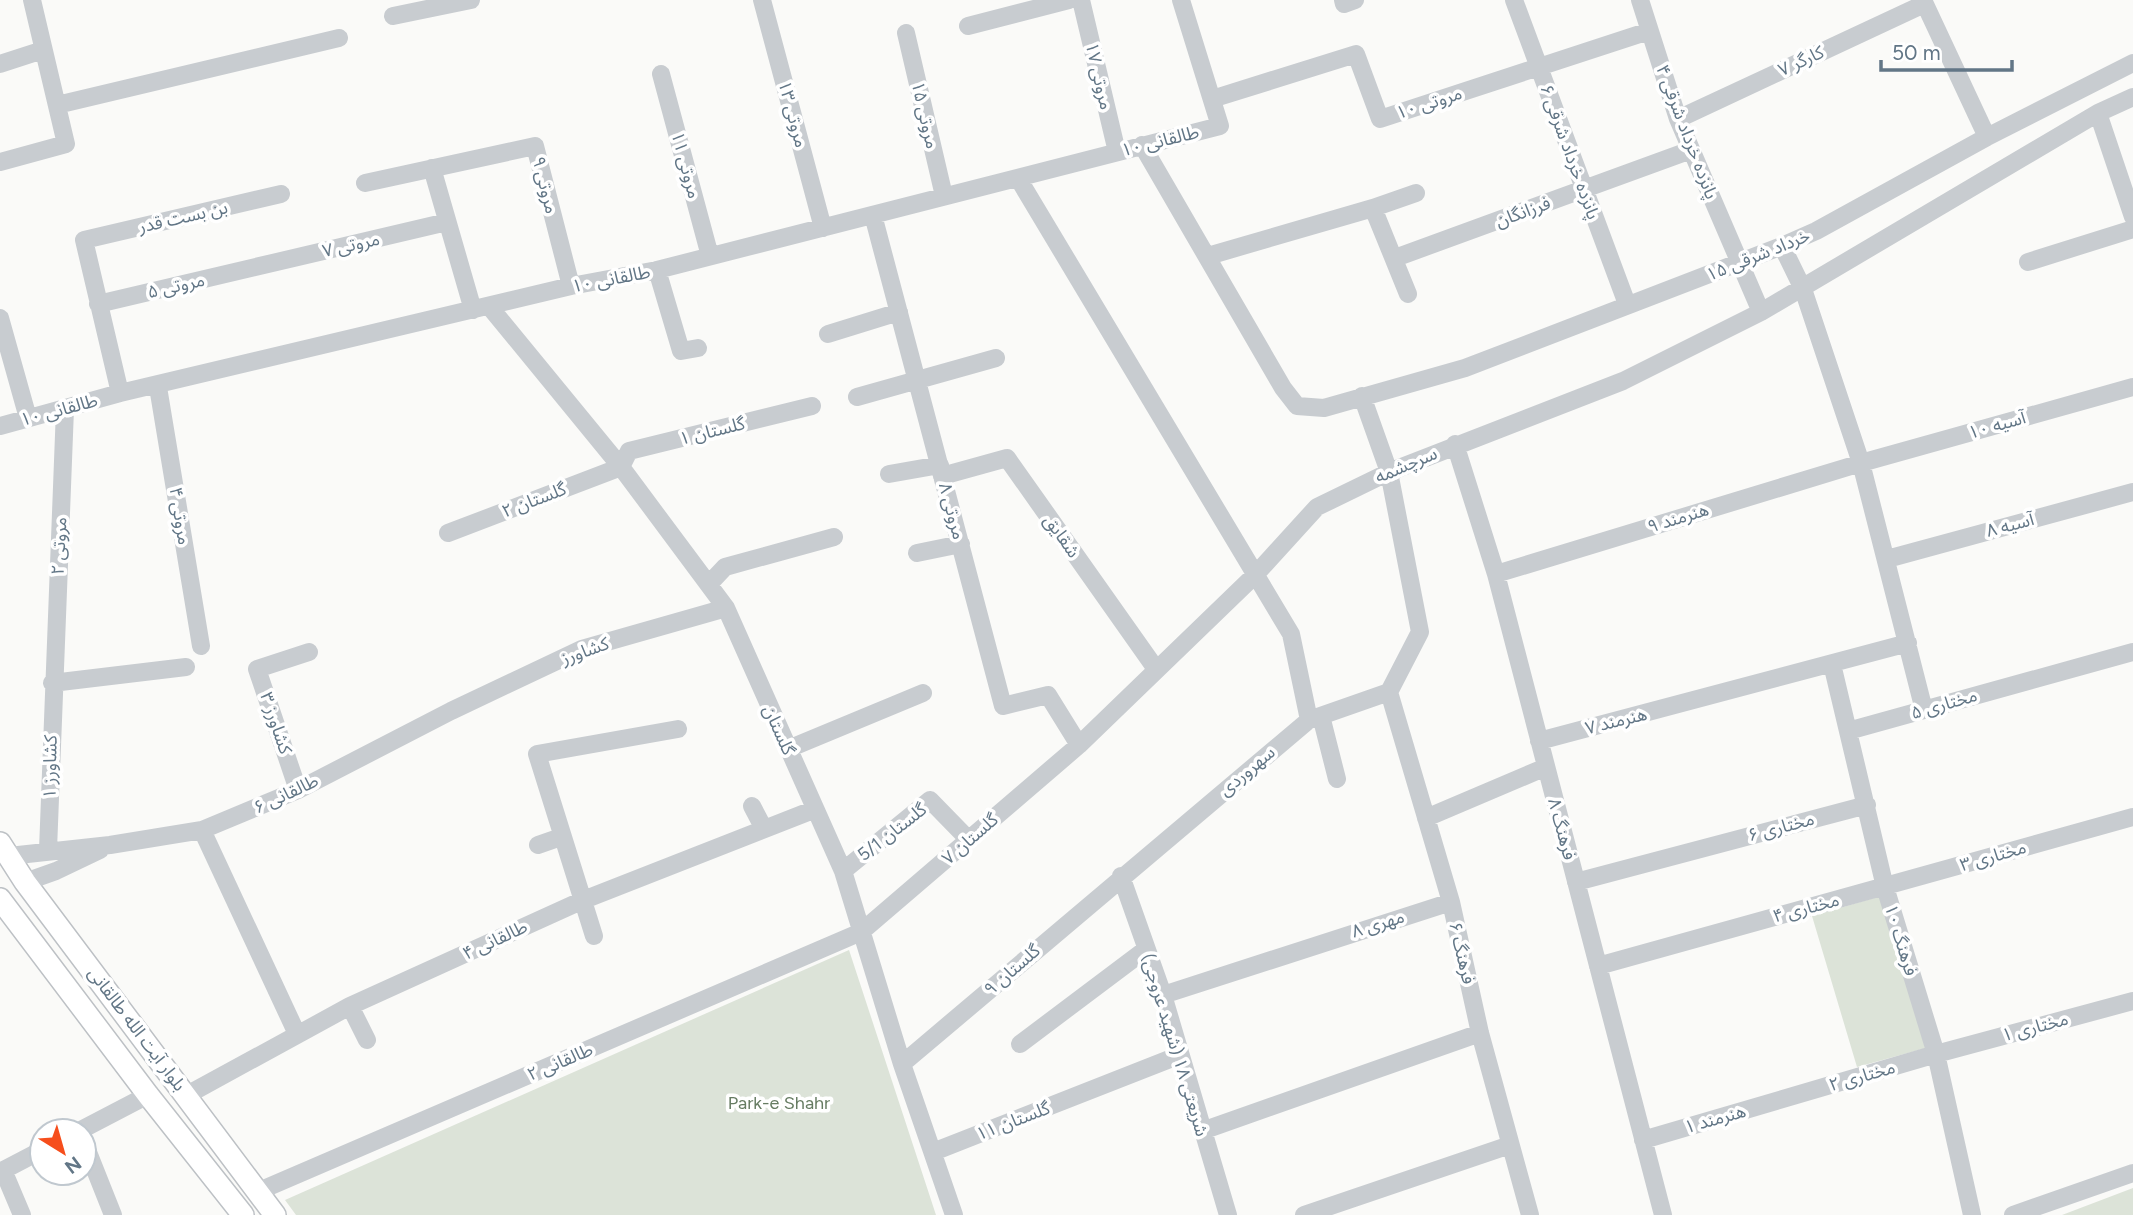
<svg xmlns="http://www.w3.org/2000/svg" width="2133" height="1215" font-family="Figtree,'Noto Sans Arabic',sans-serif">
	<rect width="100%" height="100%" fill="#fafaf8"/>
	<path fill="#dce3d8" d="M1881 896 1926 1048 1857 1067 1812 916Z
		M849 950 936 1215H296L285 1200Z
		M2133 1188V1215H2062Z"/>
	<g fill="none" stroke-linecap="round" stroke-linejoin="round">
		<g stroke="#bdc1c5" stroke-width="24">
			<path id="major" d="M0 843 25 882 275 1215
				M0 899 148 1095 243 1215"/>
		</g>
		<path stroke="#c8ccd0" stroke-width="18" d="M762 0 823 228
			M1081 0 1117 152
			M1343 0 1344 4 1355 0
			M1514 0 1627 304
			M1640 0 1678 119 1761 312
			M1923 0 1987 137
			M393 16 471 0
			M968 26 1069 0
			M906 33 944 196
			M0 64 43 50
			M661 74 710 256
			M1212 99 1356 54 1380 119 1649 31
			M57 105 339 38
			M2098 113 2133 217
			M1678 119 1924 4
			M1142 145 1283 388 1297 406 1324 408 1465 368 1782 246 1816 231 1987 137 2133 63
			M0 162 66 144 32 0
			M432 168 473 310
			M1018 178 1291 634 1309 720
			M365 183 535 146 571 286
			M1373 208 1416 193
			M873 215 1003 706 1048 695 1079 745
			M1782 246 1803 289 1861 463 1924 710
			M1208 256 1373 208 1408 294
			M1395 258 1691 150
			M2028 262 2133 229
			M657 270 681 351 698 348
			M98 304 447 222
			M489 306 621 467 726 608 843 871 902 1064 954 1215
			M0 318 28 418
			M828 334 899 312
			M158 387 201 646
			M120 393 84 240 281 194
			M1362 396 1389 472 1420 632 1389 692
			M857 397 996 358
			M0 426 120 393 571 286 657 270 1220 126 1181 0
			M1455 444 1496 574 1663 1215
			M889 474 940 465
			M942 476 1007 458 1156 669
			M448 533 621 467 629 451 812 406
			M917 553 961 544
			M1887 559 2133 492
			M1496 574 1861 463 2133 387
			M709 584 725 567 834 537
			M1832 664 1885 887 1936 1054 1972 1215
			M52 683 186 667
			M1389 692 1451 902 1480 1033 1530 1215
			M1321 716 1337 779
			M1848 731 2133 652
			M1539 741 1908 643
			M788 749 923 693
			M298 790 257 669 309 652
			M752 806 764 829
			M1426 818 1546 767
			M202 830 297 1034
			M538 845 561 837
			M48 850 65 409
			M9 856 110 845 202 830 298 790 451 711 582 649 726 608
			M843 871 930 800 969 840
			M1121 876 1163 995 1228 1215
			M25 882 56 871 100 850
			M1576 882 1867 805
			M594 936 537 754 678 729
			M1598 966 2133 817
			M1163 995 1451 902
			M350 1006 367 1040
			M1020 1044 1145 950
			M902 1064 1309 720 1389 692
			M187 1095 350 1006 581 901 813 810
			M79 1131 148 1095
			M1202 1131 1480 1033
			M1643 1140 1936 1054 2133 1001
			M84 1142 113 1215
			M933 1152 1180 1055
			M3 1170 22 1215
			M0 1172 42 1150
			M259 1191 861 932 1079 745 1256 574 1317 507 1389 472 1623 381 1761 312 2098 113 2133 97
			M1304 1215 1510 1145
			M2013 1215 2133 1173"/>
		<use href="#major" stroke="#fff" stroke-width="21"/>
	</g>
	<g text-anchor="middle" stroke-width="7" stroke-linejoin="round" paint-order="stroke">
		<g font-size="18" fill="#627686" stroke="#fff">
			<text transform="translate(1801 61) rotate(-25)" y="6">کارگر ۷</text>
			<text transform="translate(1099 76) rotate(77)" y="6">مروتی ۱۷</text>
			<text transform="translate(1429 103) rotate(-18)" y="6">مروتی ۱۰</text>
			<text transform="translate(793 114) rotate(75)" y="6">مروتی ۱۳</text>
			<text transform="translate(925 115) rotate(77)" y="6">مروتی ۱۵</text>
			<text transform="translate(1687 132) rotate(69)" y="6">پانزده خرداد شرقی ۴</text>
			<text transform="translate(1160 141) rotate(-14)" y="6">طالقانی ۱۰</text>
			<text transform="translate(1570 152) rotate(70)" y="6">پانزده خرداد شرقی ۶</text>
			<text transform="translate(686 165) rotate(75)" y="6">مروتی ۱۱</text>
			<text transform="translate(545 185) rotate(76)" y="6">مروتی ۹</text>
			<text transform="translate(1523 212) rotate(-20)" y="6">فرزانگان</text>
			<text transform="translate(183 217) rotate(-13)" y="6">بن بست قدر</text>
			<text transform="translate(351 245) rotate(-13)" y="6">مروتی ۷</text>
			<text transform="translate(1758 255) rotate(-22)" y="6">۱۵ خرداد شرقی</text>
			<text transform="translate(611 279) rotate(-11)" y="6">طالقانی ۱۰</text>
			<text transform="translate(176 286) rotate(-13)" y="6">مروتی ۵</text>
			<text transform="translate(59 410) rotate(-15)" y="6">طالقانی ۱۰</text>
			<text transform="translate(1997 425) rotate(-16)" y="6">آسیه ۱۰</text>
			<text transform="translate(712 431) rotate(-14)" y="6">گلستان ۱</text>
			<text transform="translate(1406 465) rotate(-23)" y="6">سرچشمه</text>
			<text transform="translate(534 500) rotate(-21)" y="6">گلستان ۲</text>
			<text transform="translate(952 511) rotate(75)" y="6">مروتی ۸</text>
			<text transform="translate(180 516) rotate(81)" y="6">مروتی ۴</text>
			<text transform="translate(1678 518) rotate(-17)" y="6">هنرمند ۹</text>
			<text transform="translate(2010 525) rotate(-15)" y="6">آسیه ۸</text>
			<text transform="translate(1062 536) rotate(55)" y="6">شقایق</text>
			<text transform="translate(59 546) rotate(-87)" y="6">مروتی ۲</text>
			<text transform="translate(585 651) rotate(-20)" y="6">کشاورز</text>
			<text transform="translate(1944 704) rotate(-16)" y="6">مختاری ۵</text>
			<text transform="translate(1616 721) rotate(-14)" y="6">هنرمند ۷</text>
			<text transform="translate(276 723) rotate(71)" y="6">کشاورز ۳</text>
			<text transform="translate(779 730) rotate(66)" y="6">گلستان</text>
			<text transform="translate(50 767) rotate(-89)" y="6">کشاورز ۱</text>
			<text transform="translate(1247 771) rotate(-40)" y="6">سهروردی</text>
			<text transform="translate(286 794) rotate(-25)" y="6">طالقانی ۶</text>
			<text transform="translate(1781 827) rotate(-15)" y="6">مختاری ۶</text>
			<text transform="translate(1562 829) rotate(75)" y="6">فرهنگ ۸</text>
			<text transform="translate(892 832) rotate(-38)" y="6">گلستان 5/1</text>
			<text transform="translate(970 839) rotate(-41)" y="6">گلستان ۷</text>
			<text transform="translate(1993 856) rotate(-16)" y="6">مختاری ۳</text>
			<text transform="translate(1806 908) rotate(-15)" y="6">مختاری ۴</text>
			<text transform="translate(1378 924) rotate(-17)" y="6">مهری ۸</text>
			<text transform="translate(495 940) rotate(-25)" y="6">طالقانی ۴</text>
			<text transform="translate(1901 940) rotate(73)" y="6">فرهنگ ۱۰</text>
			<text transform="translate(1462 953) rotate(77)" y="6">فرهنگ ۶</text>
			<text transform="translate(1012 970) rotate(-41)" y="6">گلستان ۹</text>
			<text transform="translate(2035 1027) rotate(-15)" y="6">مختاری ۱</text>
			<text transform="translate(137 1029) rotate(53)" y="6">بلوار آیت الله طالقانی</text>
			<text transform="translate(1175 1045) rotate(73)" y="6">شریعتی ۱۸ (شهید عروجی)</text>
			<text transform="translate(560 1062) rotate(-23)" y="6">طالقانی ۲</text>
			<text transform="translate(1862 1076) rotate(-16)" y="6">مختاری ۲</text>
			<text transform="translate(1715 1119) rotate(-16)" y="6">هنرمند ۱</text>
			<text transform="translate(1013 1121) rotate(-21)" y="6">گلستان ۱۱</text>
		</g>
		<g font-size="18" fill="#667c62" stroke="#fff">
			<text x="779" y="1109">Park-e Shahr</text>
		</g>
	</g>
	<g transform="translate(63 1152) rotate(143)"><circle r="33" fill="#ffffff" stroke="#c0c8cf" stroke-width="2"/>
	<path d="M0-5L12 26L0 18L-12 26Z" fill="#f64e1c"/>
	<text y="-10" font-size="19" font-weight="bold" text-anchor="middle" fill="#627686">N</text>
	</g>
	<path d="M1881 60v10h131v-10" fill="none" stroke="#627686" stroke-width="3.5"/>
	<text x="1892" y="60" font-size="21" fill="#627686" stroke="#ffffff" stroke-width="5" paint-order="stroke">50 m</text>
</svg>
